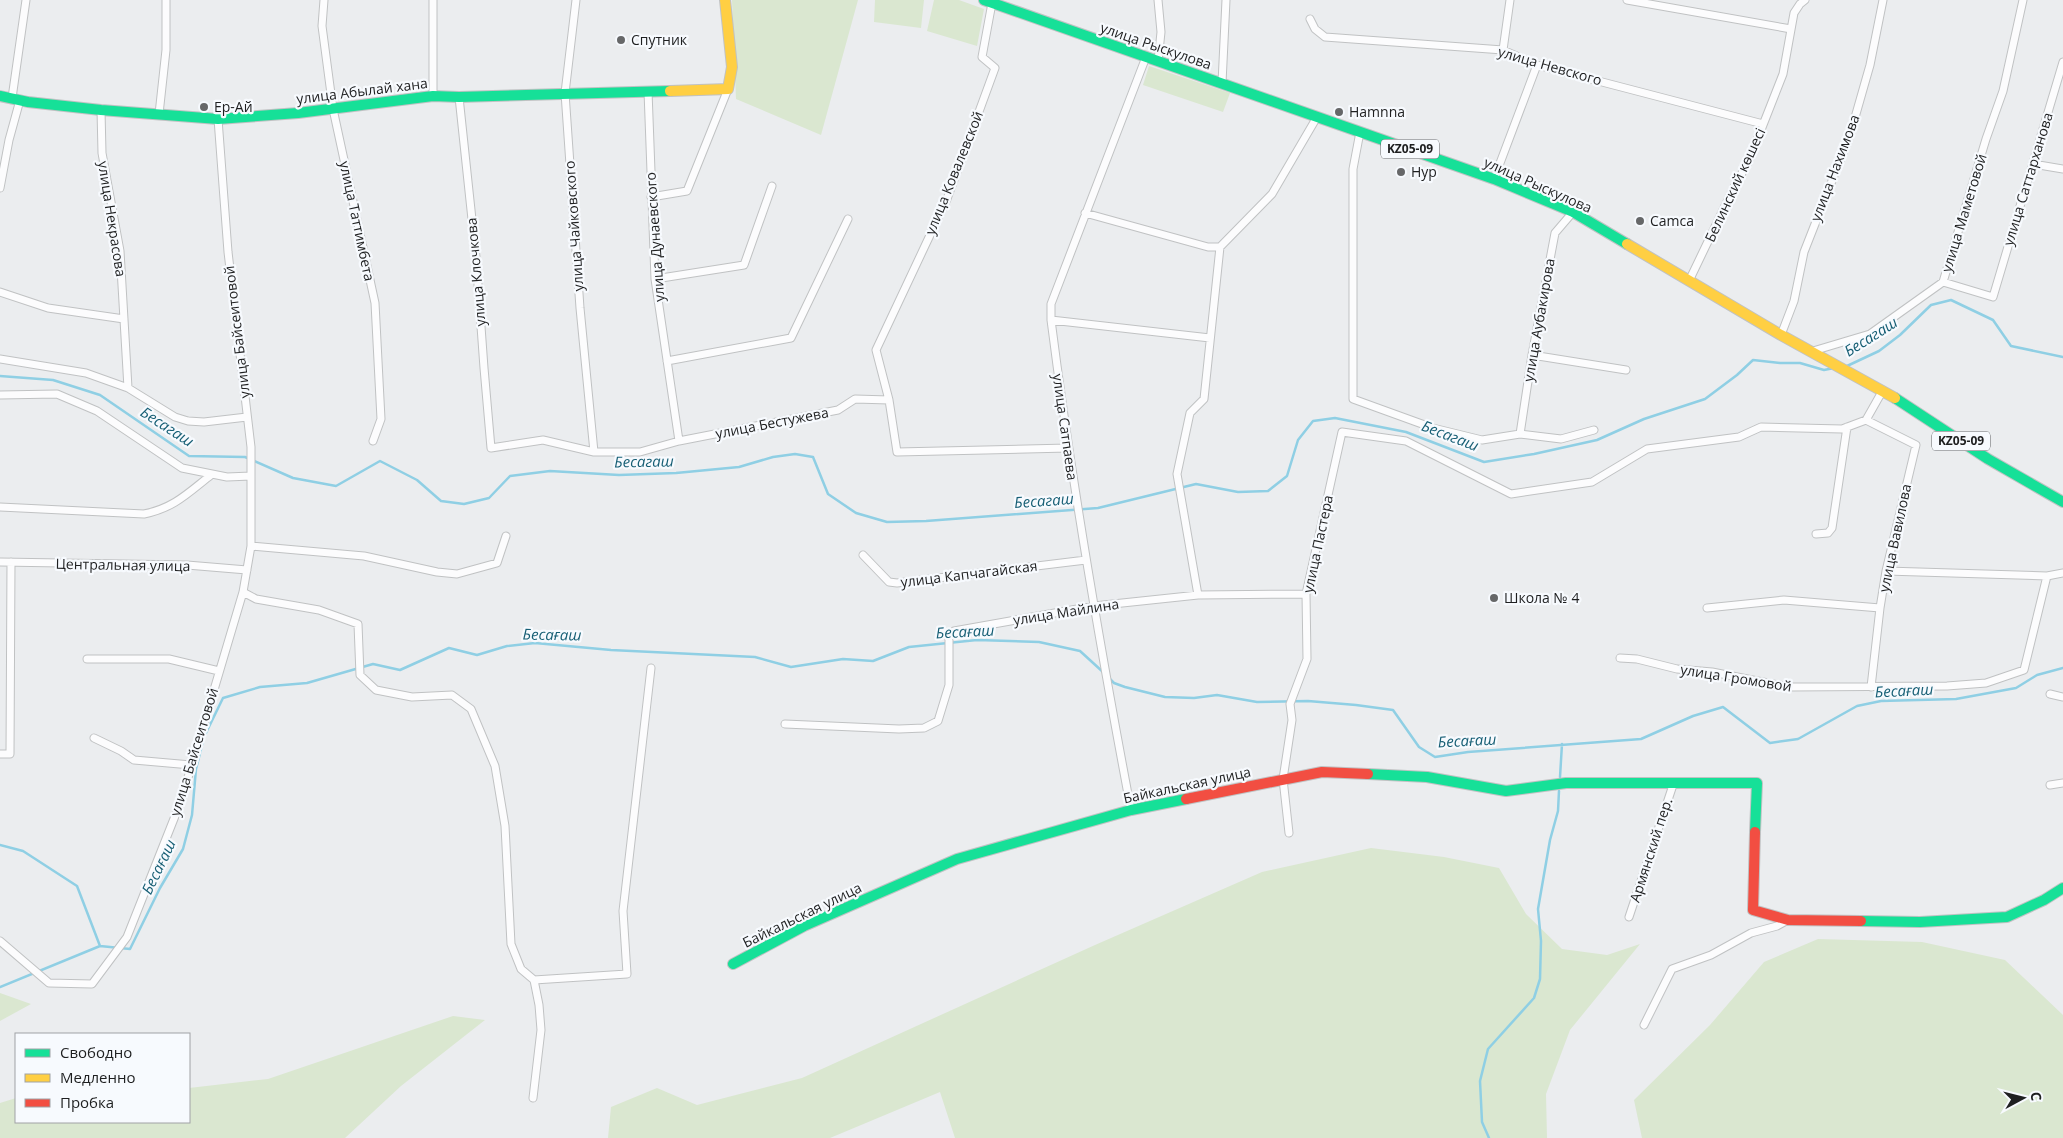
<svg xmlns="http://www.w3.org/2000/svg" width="2063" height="1138" font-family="'Open Sans',sans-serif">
	<rect width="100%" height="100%" fill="#ebedef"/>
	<path fill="#dae7d0" d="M732 0H858L821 135 736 99Z
		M875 0H924L921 28 874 22Z
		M934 0H959L984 9 977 46 927 31Z
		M1149 66 1230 93 1223 112 1143 85Z
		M1371 848 1444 857 1499 868 1526 914 1562 949 1607 955 1640 944 1570 1030 1546 1094 1547 1138H955L940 1092 830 1138H608L611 1107 657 1088 697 1105 802 1078 1095 945 1262 872Z
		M1818 939 1922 942 2005 960 2063 1015V1138H1642L1634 1100 1710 1025 1764 962Z
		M0 993 31 1004 0 1021Z
		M453 1016 485 1020 401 1086 345 1138H0V1103L16 1098V1122H189V1088L268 1079Z"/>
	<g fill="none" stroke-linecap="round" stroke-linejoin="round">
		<path stroke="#8fcfe4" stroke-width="2.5" d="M1847 366 1879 351 1900 335 1931 305 1951 300 1993 320 2011 346 2063 357
			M0 376 53 380 100 395 189 456 245 457 293 478 336 486 380 461 417 480 441 501 464 504 489 498 510 476 550 471 619 475 676 473 739 467 773 457 795 454 813 457 828 494 856 513 887 522 926 521 1098 508 1196 484 1238 492 1268 491 1287 476 1298 440 1313 421 1335 418 1406 432 1484 462 1534 454 1597 440 1644 419 1705 399 1737 375 1753 360 1780 363H1800L1824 370 1834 368
			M1109 678 1114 683 1125 687 1165 697 1194 698 1217 695 1257 702 1308 701 1356 705 1393 710 1419 747 1435 757 1468 752 1641 739 1693 716 1723 707 1770 743 1798 739 1857 706 1881 701 1956 699 2016 688 2037 675 2063 668
			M1560 777 1562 744
			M0 845 23 851 77 886 100 946
			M0 987 100 946 130 949 160 888 183 849 192 815 196 769 204 737 223 698 260 687 307 683 373 664 400 670 449 648 477 655 507 646 535 643 611 650 755 657 791 667 843 659 873 661 909 647 977 640 1039 642 1080 651 1103 672
			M1489 1138 1482 1122 1480 1081 1488 1049 1534 998 1540 979 1541 941 1538 909 1550 840 1558 811 1559 791"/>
		<g stroke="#c0c2c3" stroke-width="9">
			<path id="street" d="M324 0 322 26 333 109 375 303 381 419 373 441
				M433 0V96
				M576 0 565 93 580 308 594 452
				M1158 0 1161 32 1158 61
				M1627 0 1791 29
				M1310 19 1315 29 1325 37 1503 50 1537 65 1763 124
				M1503 50 1510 0
				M1222 83 1226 0
				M648 91 655 279 679 441
				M459 97 476 257 484 368 491 448 543 440 594 452H640L679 441 838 410 855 399 889 400 897 452 1068 448
				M12 98 26 0
				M101 110 102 153 120 251 128 388
				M159 114 166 50V0
				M1360 132 1353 169V399L1433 428 1482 440 1520 434 1561 439 1594 430
				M2033 164 2063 169
				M1494 179 1537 65
				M0 188 9 140 20 100
				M651 197 687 191 728 89
				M1085 213 1208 247H1220
				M655 279 744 265 772 186
				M1689 281 1736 183 1748 163 1783 74 1794 13 1800 4 1805 0
				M1943 282 1993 297 2063 62
				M0 292 48 308 124 319
				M1051 320 1210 338
				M1781 335 1794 301 1804 252 1850 135 1870 65 1883 0
				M1813 351 1870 334 1943 282 1986 139 2003 91 2023 0
				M1532 355 1626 370
				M0 359 86 373 128 388 175 417 188 421 204 422 247 417
				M667 361 791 338 848 219
				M0 395 57 394 97 411 182 468 227 477 251 476
				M889 400 876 350 947 199 995 68 982 57 992 3
				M1866 420 1916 445 1886 571 1880 608 1871 687
				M1520 434 1532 355 1555 233 1573 212
				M0 507 144 514C174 508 188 493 211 475
				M1816 534 1828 533 1832 528 1847 427
				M251 546 364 556 437 572 457 574 497 563 506 536
				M863 555 889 582 897 583 1086 560
				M0 562 187 565 247 570
				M1886 571 2047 576 2063 573
				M243 592 256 599 319 610 358 624 360 675 376 690 412 697 452 695 471 709 495 766 505 826 511 944 521 969 534 980 539 1005 541 1030 533 1098
				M1198 595 1177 474 1190 413 1204 399 1220 247 1272 194 1317 117
				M1707 608 1784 600 1880 608
				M1620 658 1637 659 1677 669 1712 672 1789 687 1947 686 1986 683 2024 670 2047 576
				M87 659H169L219 671
				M2050 694 2063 697
				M785 724 899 729 924 728 938 721 949 685V638L954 631 1094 606 1198 595 1306 594
				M94 738 121 751 134 760 191 765
				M0 754H10L11 562
				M2050 785 2063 783
				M1131 810C1100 647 1072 484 1051 320V304L1146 57
				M1289 833 1283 779 1292 720 1290 704 1307 659 1306 594 1342 432 1406 441 1511 494 1592 482 1647 449 1739 437 1761 427 1842 429 1866 420 1883 390
				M1629 917 1674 782
				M0 941 49 983 92 984 127 937 181 801 243 592 251 546V447L228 252 218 119
				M534 980 627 974 623 911 651 668
				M1644 1025 1672 969 1711 955 1751 933 1777 926 1788 920"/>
		</g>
		<g stroke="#c0c2c3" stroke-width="12">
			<path id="fast" d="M984 0 1494 179 1573 212 1627 244
				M0 96 28 102 101 110 218 119 298 113 433 96 459 97 670 91
				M1895 398 1988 459 2063 502
				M1368 774 1427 777 1506 791 1566 783H1757L1755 832
				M1861 921 1920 922 2007 917 2044 900 2063 888
				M733 964 804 926 957 859 1131 810 1186 799"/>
		</g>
		<g stroke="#c0c2c3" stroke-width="12">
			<path id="slow" d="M670 91 728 89 732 67 725 0
				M1627 244 1781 335 1895 398"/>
		</g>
		<g stroke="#c0c2c3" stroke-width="12">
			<path id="jam" d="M1186 799 1322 772 1368 774
				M1755 832 1753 910 1788 920 1861 921"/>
		</g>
		<use href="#street" stroke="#fcfcfd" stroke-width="7"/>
		<use href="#fast" stroke="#16e098" stroke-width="10"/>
		<use href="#slow" stroke="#ffcf43" stroke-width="10"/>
		<use href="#jam" stroke="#f24e42" stroke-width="10"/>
	</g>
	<g fill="#666768" stroke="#f7fafe" stroke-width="2">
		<circle cx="621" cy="40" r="5"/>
		<circle cx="204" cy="107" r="5"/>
		<circle cx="1339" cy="112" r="5"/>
		<circle cx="1401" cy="172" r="5"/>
		<circle cx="1640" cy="221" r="5"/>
		<circle cx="1494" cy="598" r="5"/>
	</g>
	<g text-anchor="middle" stroke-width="4.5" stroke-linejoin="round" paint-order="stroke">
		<g fill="#f7fafe" stroke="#5f6163" stroke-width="1">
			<rect x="1381" y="139.5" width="58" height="19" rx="4"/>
			<rect x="1932" y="431.5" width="58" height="19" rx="4"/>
		</g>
		<g font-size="12" font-weight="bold" fill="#1e1f20">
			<text x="1410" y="153">KZ05-09</text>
			<text x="1961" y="445">KZ05-09</text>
		</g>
		<g font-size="14" fill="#1e1f20" stroke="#f7fafe" text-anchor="start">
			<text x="631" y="45">Спутник</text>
			<text x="214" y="112">Ер-Ай</text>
			<text x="1349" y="117">Hamnna</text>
			<text x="1411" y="177">Hyp</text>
			<text x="1650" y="226">Camca</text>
			<text x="1504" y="603">Школа № 4</text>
		</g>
		<g font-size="14" fill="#1e1f20" stroke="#f7fafe">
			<text transform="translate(1156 46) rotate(19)" y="5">улица Рыскулова</text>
			<text transform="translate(1550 66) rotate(16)" y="5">улица Невского</text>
			<text transform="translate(362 91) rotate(-7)" y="5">улица Абылай хана</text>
			<text transform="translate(1835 168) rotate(-69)" y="5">улица Нахимова</text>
			<text transform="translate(954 173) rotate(-68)" y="5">улица Ковалевской</text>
			<text transform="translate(2028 179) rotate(-73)" y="5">улица Саттарханова</text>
			<text transform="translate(1538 185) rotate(24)" y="5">улица Рыскулова</text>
			<text transform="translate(1735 185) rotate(-65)" y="5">Белинский көшесi</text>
			<text transform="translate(1964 213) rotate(-73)" y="5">улица Маметовой</text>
			<text transform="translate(112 219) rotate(81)" y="5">улица Некрасова</text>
			<text transform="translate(357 221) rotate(78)" y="5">улица Таттимбета</text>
			<text transform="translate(574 226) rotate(-94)" y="5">улица Чайковского</text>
			<text transform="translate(655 237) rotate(-94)" y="5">улица Дунаевского</text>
			<text transform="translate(476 272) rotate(-95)" y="5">улица Клочкова</text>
			<text transform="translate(1539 320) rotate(-80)" y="5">улица Аубакирова</text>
			<text transform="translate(237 332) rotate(-97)" y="5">улица Байсеитовой</text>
			<text transform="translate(772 423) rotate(-11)" y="5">улица Бестужева</text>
			<text transform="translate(1065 427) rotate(82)" y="5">улица Сатпаева</text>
			<text transform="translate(1895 538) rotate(-78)" y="5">улица Вавилова</text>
			<text transform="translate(1318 544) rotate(-78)" y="5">улица Пастера</text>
			<text transform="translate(123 565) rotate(1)" y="5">Центральная улица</text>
			<text transform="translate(969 574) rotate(-7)" y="5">улица Капчагайская</text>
			<text transform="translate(1066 612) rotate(-9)" y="5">улица Майлина</text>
			<text transform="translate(1736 678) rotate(9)" y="5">улица Громовой</text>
			<text transform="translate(194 752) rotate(-73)" y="5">улица Байсеитовой</text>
			<text transform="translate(1187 785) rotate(-12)" y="5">Байкальская улица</text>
			<text transform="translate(1651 850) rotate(-72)" y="5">Армянский пер.</text>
			<text transform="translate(802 915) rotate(-26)" y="5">Байкальская улица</text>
		</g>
		<g font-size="15" font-style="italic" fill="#165e74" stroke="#f7fafe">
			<text transform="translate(1871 337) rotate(-32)" y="5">Бесагаш</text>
			<text transform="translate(167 427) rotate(33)" y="5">Бесагаш</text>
			<text transform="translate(1450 436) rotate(21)" y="5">Бесагаш</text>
			<text transform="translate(644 462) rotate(-1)" y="5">Бесагаш</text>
			<text transform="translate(1044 501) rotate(-4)" y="5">Бесагаш</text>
			<text transform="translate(965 632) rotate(-3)" y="5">Бесағаш</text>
			<text transform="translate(552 635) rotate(1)" y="5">Бесағаш</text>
			<text transform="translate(1904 691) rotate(-3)" y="5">Бесағаш</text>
			<text transform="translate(1467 741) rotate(-3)" y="5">Бесағаш</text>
			<text transform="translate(159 867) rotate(-64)" y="5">Бесағаш</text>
		</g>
	</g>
	<rect x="15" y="1033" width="175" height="90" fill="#f7fafe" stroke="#a0a2a5"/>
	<rect x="25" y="1049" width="25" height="8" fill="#16e098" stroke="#a0a2a5"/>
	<text x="60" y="1058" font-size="15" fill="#1e1f20">Свободно</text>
	<rect x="25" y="1074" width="25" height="8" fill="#ffcf43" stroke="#a0a2a5"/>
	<text x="60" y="1083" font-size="15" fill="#1e1f20">Медленно</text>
	<rect x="25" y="1099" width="25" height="8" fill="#f24e42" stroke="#a0a2a5"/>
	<text x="60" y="1108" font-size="15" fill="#1e1f20">Пробка</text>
	<g transform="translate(2023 1098) rotate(83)" stroke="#f7fafe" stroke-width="4" paint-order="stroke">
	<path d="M0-4L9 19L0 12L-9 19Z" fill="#1e1f20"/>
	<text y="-8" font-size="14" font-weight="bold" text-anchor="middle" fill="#1e1f20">С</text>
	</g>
</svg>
